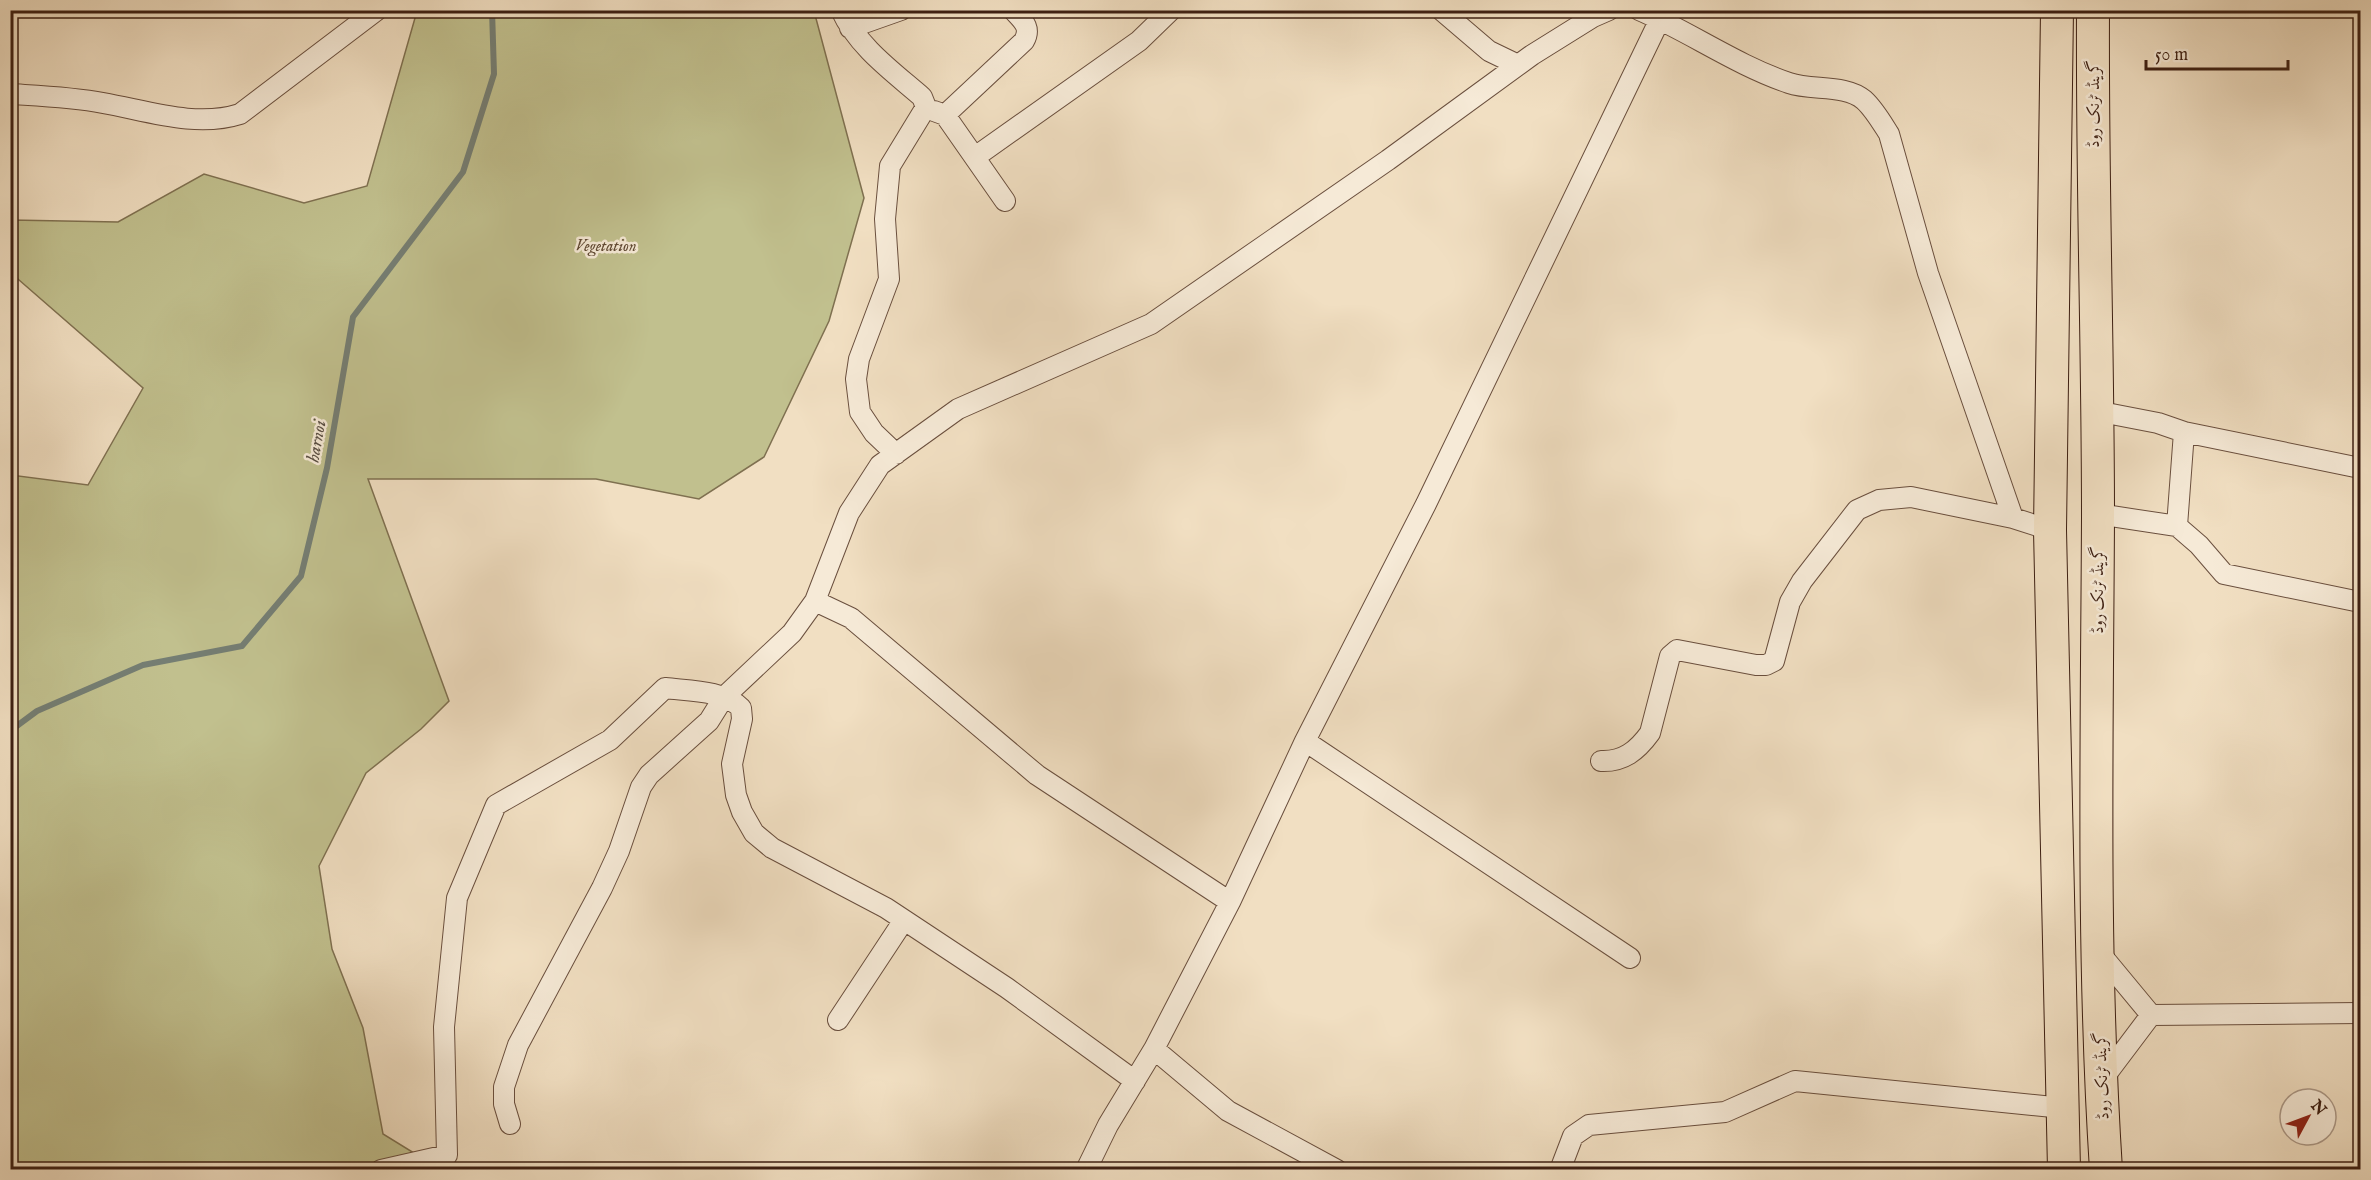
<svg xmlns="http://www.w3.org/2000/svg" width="2371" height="1180" font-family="'IM FELL English',Amiri,serif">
	<rect width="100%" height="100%" fill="#f1dfc2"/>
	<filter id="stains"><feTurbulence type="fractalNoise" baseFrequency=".00333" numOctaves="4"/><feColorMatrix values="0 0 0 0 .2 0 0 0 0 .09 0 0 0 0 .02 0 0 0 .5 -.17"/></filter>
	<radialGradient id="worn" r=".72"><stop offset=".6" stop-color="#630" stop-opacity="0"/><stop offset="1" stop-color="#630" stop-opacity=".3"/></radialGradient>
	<path fill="#c1c08e" stroke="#7f7050" stroke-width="1.5" d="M417 11H814L864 198 829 321 764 457 699 499 596 479H368L449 701 421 729 366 773 319 866 332 949 363 1028 383 1134 440 1169H11V475L88 485 143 388 11 273V220L118 222 204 174 304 203 367 186Z"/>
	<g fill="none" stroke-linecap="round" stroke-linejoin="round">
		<path stroke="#757e73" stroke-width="6" d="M10 731 37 711 143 665 242 646 301 576 327 468 353 317 463 172 494 74 492 10"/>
		<g stroke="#6a4f3e" stroke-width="22">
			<path id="minor" d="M841 10C858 47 892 71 922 97L926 107 890 166 885 219 889 279 859 359 856 379 860 412 874 433 896 454
				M1441 10 1489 51 1518 65
				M1639 10C1690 32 1736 65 1789 83 1812 91 1845 84 1864 100 1874 109 1882 123 1889 134L1928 273 2013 518 2050 530
				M850 28 901 10
				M10 94C42 96 72 97 103 103 148 111 196 128 240 114L377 10
				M934 111 945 115 1005 201
				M945 115 1024 41C1032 27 1022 20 1013 10
				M975 157 1139 41 1171 10
				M2096 411 2158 423 2184 432
				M2098 514 2177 526 2199 545 2224 574 2360 602
				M2177 526 2184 432 2360 468
				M815 601 851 618 1037 775 1230 902
				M1305 741 1630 958
				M1601 761C1623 762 1637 751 1650 733L1670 656 1677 650 1756 665H1766L1774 661 1790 602 1802 581 1857 510 1879 500 1911 497 2013 518
				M2098 951 2151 1015 2360 1013
				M838 1020 904 920
				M1154 1049 1230 902 1305 741 1426 504 1660 19
				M2102 1080 2151 1015
				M510 1124 504 1104V1087L518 1045 602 888 619 851 641 787 649 775 709 721 724 697 792 633 815 601 849 513 880 465 958 409 1151 324 1388 160 1532 55 1593 17 1609 10
				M381 1170 447 1155 444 1027 457 898 496 805 610 740 665 688C690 691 723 690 741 708L742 719 732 764 736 795 742 812 754 833 772 848 886 908 1007 988 1135 1081
				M1086 1170 1108 1125 1154 1049 1228 1111 1337 1170
				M1560 1170 1573 1136 1589 1125 1725 1112 1795 1081 2063 1108"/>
		</g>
		<g stroke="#3d1f12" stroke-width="34">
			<path id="trunk" d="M2057 10 2050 530 2064 1170
				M2093 10C2092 179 2098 348 2098 517 2097 734 2092 953 2106 1170"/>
		</g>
		<use href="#minor" stroke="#f6ead7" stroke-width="20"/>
		<use href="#trunk" stroke="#f1dfc2" stroke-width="32"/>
	</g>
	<g text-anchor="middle" stroke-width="5" stroke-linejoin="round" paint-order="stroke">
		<g font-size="16" fill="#3d1f12" stroke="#f6ead7">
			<text transform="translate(2093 104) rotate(-90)" y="6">گرینڈ ٹرنک روڈ</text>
			<text transform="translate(2097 590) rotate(-90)" y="6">گرینڈ ٹرنک روڈ</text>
			<text transform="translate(2101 1076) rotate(-92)" y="6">گرینڈ ٹرنک روڈ</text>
		</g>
		<g font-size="16" font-style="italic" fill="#5e4731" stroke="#f6ead7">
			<text x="606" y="251">Vegetation</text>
		</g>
		<g font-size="18" font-style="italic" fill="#594e43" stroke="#f6ead7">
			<text transform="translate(316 441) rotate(-80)" y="6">harnoi</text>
		</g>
	</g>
	<rect width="2371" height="1180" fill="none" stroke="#f1dfc2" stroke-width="36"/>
	<rect x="12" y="12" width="2347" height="1156" fill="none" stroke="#3d1f12" stroke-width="3"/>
	<rect x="18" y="18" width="2335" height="1144" fill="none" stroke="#3d1f12" stroke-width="1.5"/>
	<g transform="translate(2308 1117) rotate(49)"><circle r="28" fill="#f6ead7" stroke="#ac9988" stroke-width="1.5"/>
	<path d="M0-4.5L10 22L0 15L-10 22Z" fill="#8f2418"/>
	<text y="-9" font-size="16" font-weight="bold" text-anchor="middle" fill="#3d1f12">N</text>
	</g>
	<path d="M2146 60v9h142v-9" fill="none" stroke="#3d1f12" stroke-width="3"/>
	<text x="2155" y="60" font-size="18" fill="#3d1f12" stroke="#f6ead7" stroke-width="4.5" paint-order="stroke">50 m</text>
	<rect width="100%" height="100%" filter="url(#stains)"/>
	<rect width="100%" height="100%" fill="url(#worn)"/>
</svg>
